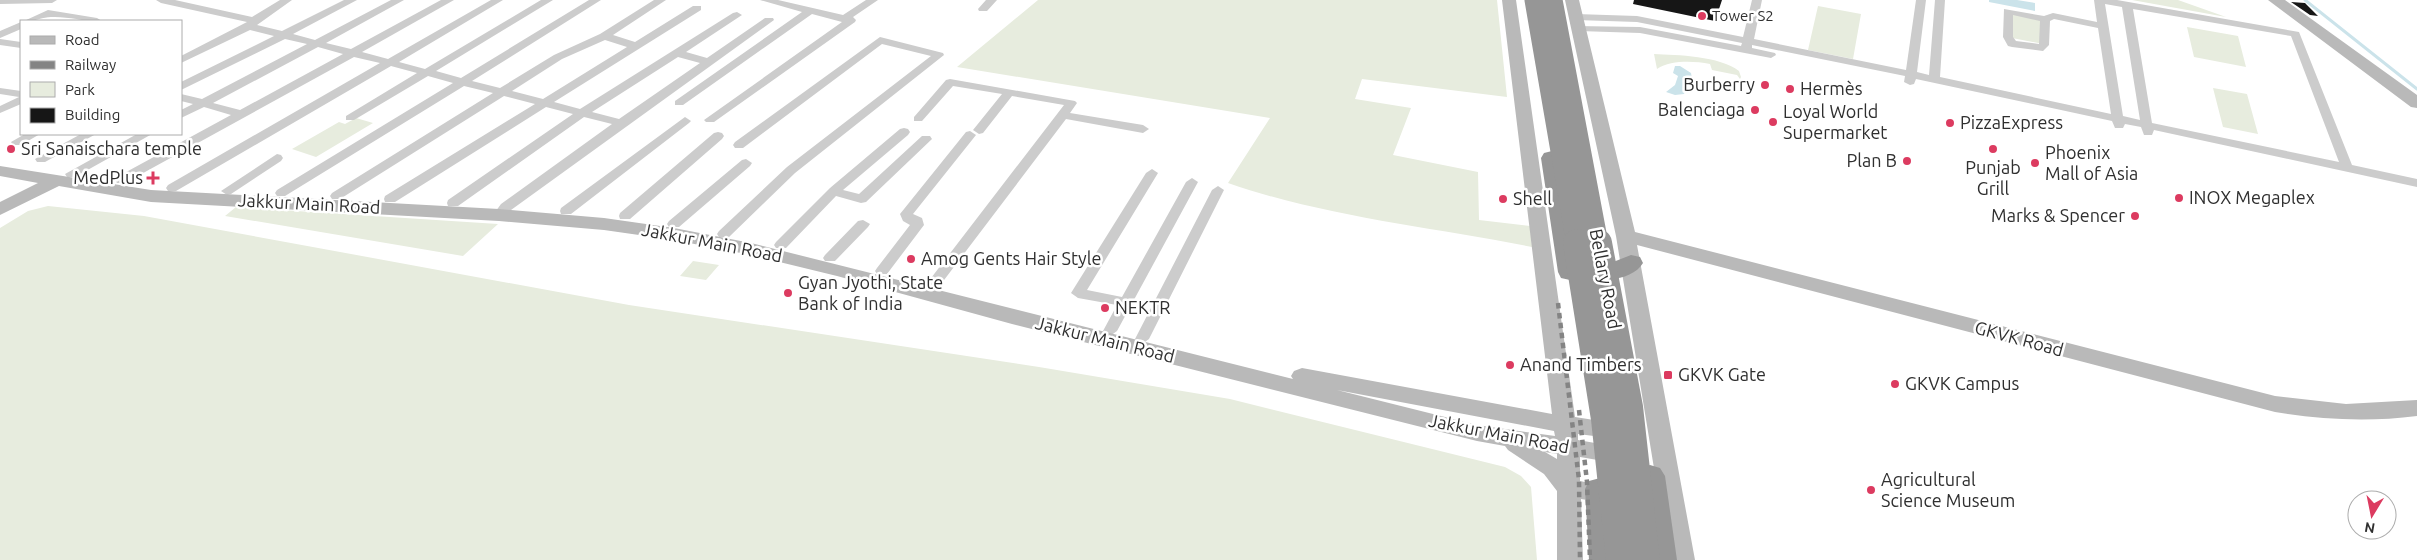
<svg xmlns="http://www.w3.org/2000/svg" width="2417" height="560" font-family="Ubuntu,sans-serif">
	<rect width="100%" height="100%" fill="#fff"/>
	<path fill="#e7ecde" d="M1038 0H1497L1507 97 1362 79 1355 99 1411 108 1393 155 1478 172 1479 220 1530 226 1532 247C1431 227 1326 217 1228 183L1270 118 957 67Z
		M2132 0H2178L2226 17Z
		M1818 6 1861 14 1853 59 1808 50Z
		M2012 14 2041 20 2043 44 2012 38Z
		M2187 27 2238 36 2246 67 2194 57Z
		M1654 54C1677 55 1720 56 1739 71L1741 77 1740 79 1737 75 1712 70 1710 64C1693 61 1671 60 1657 69Z
		M2213 88 2247 94 2258 134 2223 127Z
		M356 118 373 123 316 157 292 149 339 122 345 124Z
		M48 206 144 216 629 305 1039 367 1230 399 1505 467 1521 476 1531 487 1537 560H0V228L28 211Z
		M236 207 498 224 463 256 225 216Z
		M693 261 719 265 706 280 680 276Z"/>
	<path fill="#cbe3ea" d="M1989 0H2017L2035 3V11L1989 2Z
		M1675 66H1680L1691 73 1692 79 1687 80 1683 88 1686 90 1684 94 1675 95 1666 92 1675 85 1678 76 1673 73Z"/>
	<g fill="none" stroke-linecap="round" stroke-linejoin="round">
		<path stroke="#cbe3ea" stroke-width="3" d="M2305 0 2417 89"/>
	</g>
	<path fill="#161616" d="M1634 0H1722L1715 21 1633 4Z
		M2291 2 2305 3 2318 16 2310 15Z"/>
	<g fill="none" stroke-linecap="round" stroke-linejoin="round">
		<path fill="#ccc" fill-rule="evenodd" d="M0 0H57L52 3 0 4Z
			M156 0H175L252 17 280 0H292L257 25 282 31 344 0H357L293 34 315 40 391 0H404L326 43 351 49 441 0H454L362 52 388 59 491 0H503L399 62 425 69 541 0H553L436 71 461 78 589 0H601L472 81 500 88 554 55 600 34 654 0H666L613 35 635 42 693 6H701V10L554 102 580 109 733 13 737 12 742 15 686 52 707 58 765 18H773L774 20 511 210 504 218 499 219 493 215 501 204 612 124 584 117 458 206H448L447 203 448 200 573 114 546 107 395 202H385L384 199 385 196 535 104 504 96 340 199H332L330 196 332 193 493 93 464 86 285 196H277L275 193 277 190 453 83 428 76 354 120H346V116L417 73 391 66 176 191H168L166 188 168 185 380 63 354 57 125 183H117L115 180 117 177 231 115 204 107 181 118V110L193 104 181 101V94L202 99 307 44 285 39 181 90V82L274 36 250 30 181 63V56L247 22 161 3ZM605 40 627 47 543 99 512 91 562 59ZM318 47 343 54 240 110 213 103ZM678 57 700 63 619 119 592 112Z
			M760 0H778L843 15 866 0H878L853 17 856 20 855 22 714 122H706L704 120 842 22 812 14 683 105H675V101L802 12Z
			M986 0H997L987 11H979L978 9Z
			M1752 0H1762L1754 39 1906 70 1916 0H1926L1917 72 1929 75 1935 0H1945L1940 77 2111 114 2098 28 2054 19 2050 21 2049 45 2043 51 2012 47 2008 46 2003 37 2004 9 2044 16 2053 13 2097 22 2094 0H2117L2299 32 2352 165 2417 179V187L2154 130 2152 135H2144L2141 127 2125 124 2123 128H2115L2112 121 1916 79 1914 84 1910 85 1904 82 1905 76 1752 45V48L1775 53 1776 55 1771 58 1640 33 1579 31 1574 28 1575 26 1640 27 1741 46 1742 43 1637 22 1576 20 1571 17 1576 14 1637 16 1743 37ZM2105 4 2122 7 2140 120 2123 116ZM2133 9 2291 36 2339 162 2152 123ZM2013 15 2040 21 2039 44 2016 41 2013 37Z
			M48 10 97 18 102 21C85 22 68 16 51 17 42 17 35 22 24 21Z
			M21 22V29L0 38V31Z
			M880 37 943 53 944 55 795 173 729 237H719L717 234 719 231 787 167 931 56 882 44 743 148H735L733 145 735 142Z
			M0 39 21 42V48L0 45Z
			M950 79 1075 101 1077 103 1070 113 1143 125 1149 129 1143 133 1066 119 938 288 933 289 926 285 928 282 1064 105 1012 96 983 133 979 134 973 130 1002 94 953 86 922 121H914V117L946 80Z
			M0 88 21 91V104L0 113V106L19 97 0 94Z
			M685 117 691 121 689 123 571 214H561L560 211 561 208Z
			M904 128 908 129 910 132 908 135 843 190 859 194 922 136H930L932 139 866 202 861 203 836 196 786 248H776L774 245 776 242 830 188 900 129Z
			M970 131 976 135 913 214 922 218 924 225 887 274H877L875 271 877 268 910 225 903 221 900 214 966 132Z
			M718 132 722 133 724 136 722 139 630 219H620L619 216 620 213 714 133Z
			M25 134H40L21 145H13L11 142Z
			M81 134H96L45 162H37L35 159Z
			M137 134H152L75 177H67L65 174Z
			M277 154 281 155 283 158 281 161 231 194 227 195 221 191Z
			M746 159 752 163 750 166 679 227H669L667 224 669 221 742 160Z
			M1152 169 1158 173 1087 290 1122 297 1186 182 1192 178 1198 182 1117 331 1110 336 1103 331 1117 305 1078 298 1071 293 1146 173Z
			M1218 186 1224 190 1149 339 1142 344 1137 342 1135 339 1212 190Z
			M863 220 870 224 868 227 835 261H825L823 258 825 255 858 221Z"/>
		<path fill="#b9b9b9" fill-rule="evenodd" d="M1502 0H1516L1575 417 1626 425 1629 431 1626 437 1618 439 1578 434V440L1629 449 1633 455 1629 461 1621 464 1580 457V481L1608 487 1612 493 1608 499 1600 502 1581 499 1583 560H1557V491L1544 474 1508 450 1505 446 1477 441 1012 324 837 276 751 255 674 240 604 230 499 221 151 202 59 186 0 215V202L38 183 0 176V166L151 190 499 209 604 218 674 228 751 243 1293 379 1291 376 1294 371 1302 368 1552 414ZM1337 390 1554 431 1555 436 1477 425ZM1545 452 1557 454V459Z
			M1565 0H1579L1635 232 2275 396 2346 404 2417 400V416C2370 422 2322 420 2275 412L1637 245 1695 560H1669L1616 236Z
			M2268 0H2285L2417 95V108L2411 107Z"/>
		<path fill="#969696" fill-rule="evenodd" d="M1552 151 1560 153 1563 158 1582 272 1579 278 1570 280 1561 278 1558 272 1541 158 1544 153Z
			M1631 255 1640 257 1643 263C1636 275 1617 281 1603 278L1600 272 1603 266Z
			M1650 465 1660 468 1665 476 1677 560H1645L1635 476 1640 468Z
			M1600 478 1611 481 1615 489 1621 560H1589L1585 489 1589 481Z"/>
		<path stroke="#848484" stroke-width="4.5" stroke-dasharray="5.5 4.5" stroke-linecap="butt" d="M1558 303 1579 480 1580 560
			M1579 410 1587 482 1590 560"/>
		<path stroke="#969696" stroke-width="21" d="M1535 0 1577 244
			M1552 0 1598 244"/>
		<path stroke="#969696" stroke-width="28" d="M1577 243 1605 419 1620 560
			M1598 243 1629 407 1646 560"/>
	</g>
	<g fill="#dc3b60" stroke="#fff" stroke-width="2">
		<circle cx="1702" cy="16" r="5"/>
		<circle cx="1765" cy="85" r="5"/>
		<circle cx="1790" cy="89" r="5"/>
		<circle cx="1755" cy="110" r="5"/>
		<circle cx="1773" cy="122" r="5"/>
		<circle cx="1950" cy="123" r="5"/>
		<circle cx="11" cy="149" r="5"/>
		<circle cx="1993" cy="149" r="5"/>
		<circle cx="1907" cy="161" r="5"/>
		<circle cx="2035" cy="163" r="5"/>
		<path d="M150.5 170.5h5v5h5v5h-5v5h-5v-5h-5v-5h5z"/>
		<circle cx="2179" cy="198" r="5"/>
		<circle cx="1503" cy="199" r="5"/>
		<circle cx="2135" cy="216" r="5"/>
		<circle cx="911" cy="259" r="5"/>
		<circle cx="788" cy="293" r="5"/>
		<circle cx="1105" cy="308" r="5"/>
		<circle cx="1510" cy="365" r="5"/>
		<rect x="1663" y="370" width="10" height="10" rx="2.5"/>
		<circle cx="1895" cy="384" r="5"/>
		<circle cx="1871" cy="490" r="5"/>
	</g>
	<g text-anchor="middle" stroke-width="5" stroke-linejoin="round" paint-order="stroke">
		<g font-size="15" fill="#2f2f2f" stroke="#fff" text-anchor="start">
			<text x="1712" y="21">Tower S2</text>
		</g>
		<g font-size="18" fill="#2f2f2f" stroke="#fff" text-anchor="start">
			<text x="1755" y="91" text-anchor="end">Burberry</text>
			<text x="1800" y="95">Hermès</text>
			<text x="1745" y="116" text-anchor="end">Balenciaga</text>
			<text x="1783" y="118">Loyal World<tspan x="1783" dy="21">Supermarket</tspan></text>
			<text x="1960" y="129">PizzaExpress</text>
			<text x="21" y="155">Sri Sanaischara temple</text>
			<text x="2045" y="159">Phoenix<tspan x="2045" dy="21">Mall of Asia</tspan></text>
			<text x="1897" y="167" text-anchor="end">Plan B</text>
			<text x="1993" y="174" text-anchor="middle">Punjab<tspan x="1993" dy="21">Grill</tspan></text>
			<text x="143" y="184" text-anchor="end">MedPlus</text>
			<text x="2189" y="204">INOX Megaplex</text>
			<text x="1513" y="205">Shell</text>
			<text x="2125" y="222" text-anchor="end">Marks &amp; Spencer</text>
			<text x="921" y="265">Amog Gents Hair Style</text>
			<text x="798" y="289">Gyan Jyothi, State<tspan x="798" dy="21">Bank of India</tspan></text>
			<text x="1115" y="314">NEKTR</text>
			<text x="1520" y="371">Anand Timbers</text>
			<text x="1678" y="381">GKVK Gate</text>
			<text x="1905" y="390">GKVK Campus</text>
			<text x="1881" y="486">Agricultural<tspan x="1881" dy="21">Science Museum</tspan></text>
		</g>
		<g font-size="18" fill="#2f2f2f" stroke="#fff">
			<text transform="translate(309 204) rotate(3)" y="6">Jakkur Main Road</text>
			<text transform="translate(712 243) rotate(11)" y="6">Jakkur Main Road</text>
			<text transform="translate(1605 279) rotate(79)" y="6">Bellary Road</text>
			<text transform="translate(2019 339) rotate(15)" y="6">GKVK Road</text>
			<text transform="translate(1105 340) rotate(14)" y="6">Jakkur Main Road</text>
			<text transform="translate(1499 434) rotate(11)" y="6">Jakkur Main Road</text>
		</g>
	</g>
	<rect x="20" y="20" width="162" height="115" fill="#ffffff" stroke="#acacac"/>
	<rect x="30" y="36" width="25" height="8" fill="#b9b9b9" stroke="#acacac"/>
	<text x="65" y="45" font-size="15" fill="#2f2f2f">Road</text>
	<rect x="30" y="61" width="25" height="8" fill="#848484" stroke="#acacac"/>
	<text x="65" y="70" font-size="15" fill="#2f2f2f">Railway</text>
	<rect x="30" y="82" width="25" height="15" fill="#e7ecde" stroke="#acacac"/>
	<text x="65" y="95" font-size="15" fill="#2f2f2f">Park</text>
	<rect x="30" y="108" width="25" height="15" fill="#161616" stroke="#acacac"/>
	<text x="65" y="120" font-size="15" fill="#2f2f2f">Building</text>
	<g transform="translate(2372 515) rotate(190)"><circle r="24" fill="#ffffff" stroke="#acacac"/>
	<path d="M0-4L9 19L0 12L-9 19Z" fill="#dc3b60"/>
	<text y="-8" font-size="14" font-weight="bold" text-anchor="middle" fill="#2f2f2f">N</text>
	</g>
</svg>
